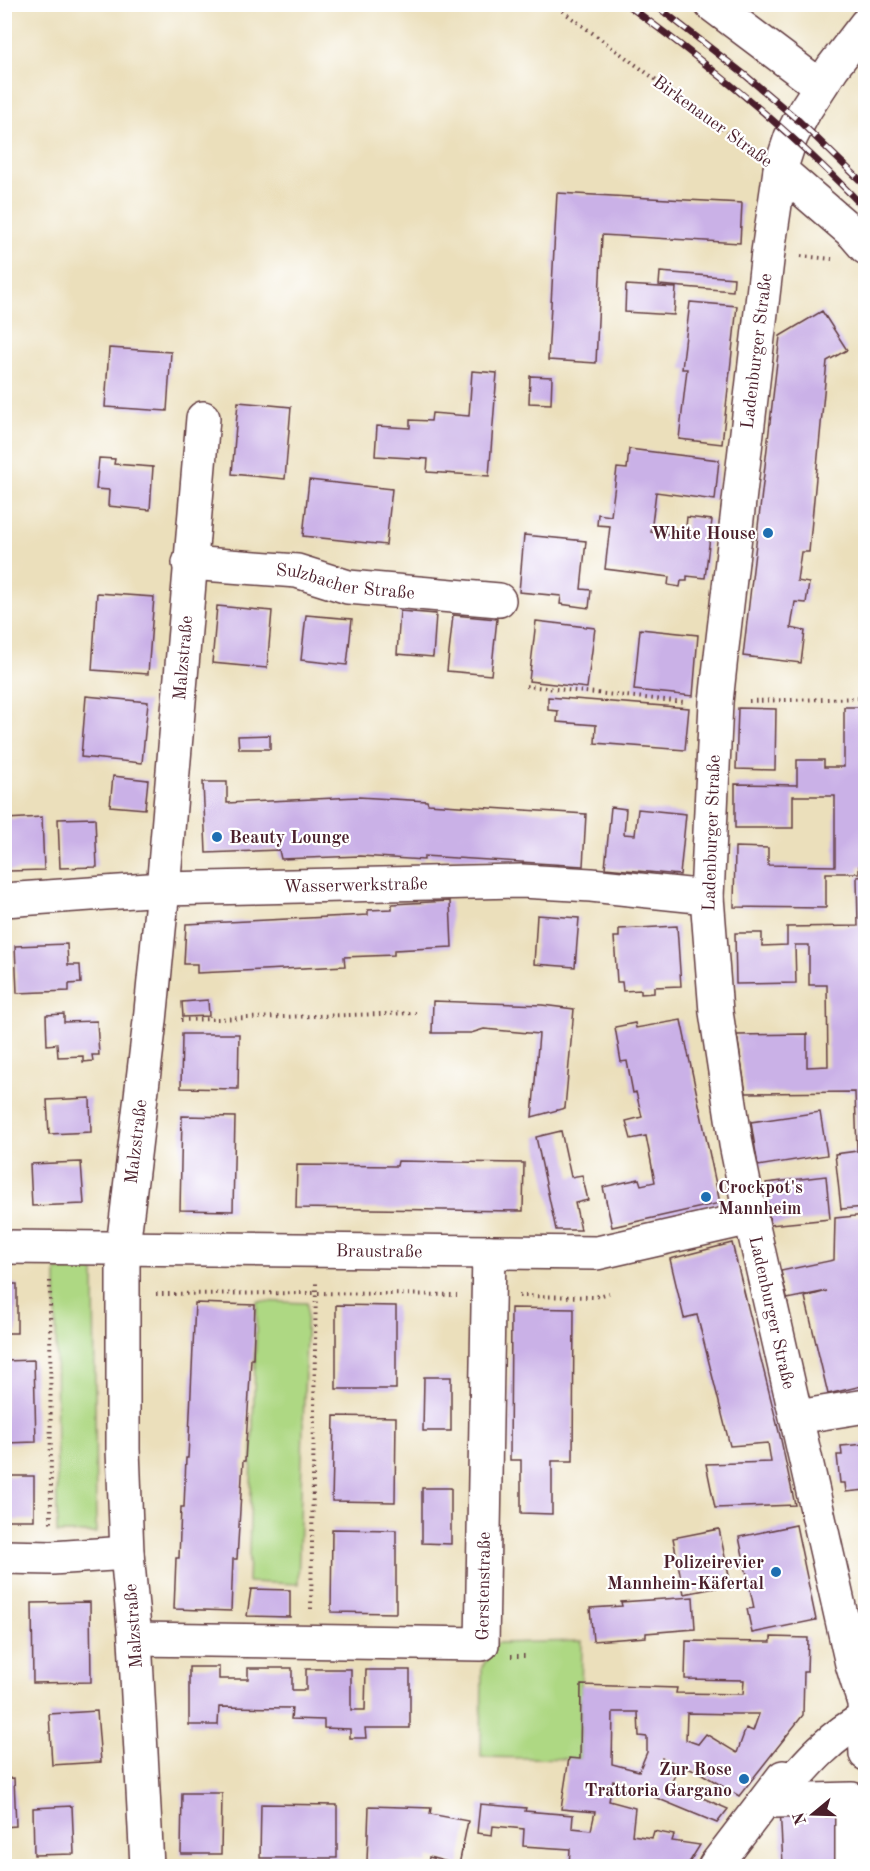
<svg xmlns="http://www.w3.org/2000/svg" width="870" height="1871" font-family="'Old Standard TT',serif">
	<rect width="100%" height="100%" fill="#fff"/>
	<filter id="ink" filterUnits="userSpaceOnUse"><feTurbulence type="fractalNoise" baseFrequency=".0167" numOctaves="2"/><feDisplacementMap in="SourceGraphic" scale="12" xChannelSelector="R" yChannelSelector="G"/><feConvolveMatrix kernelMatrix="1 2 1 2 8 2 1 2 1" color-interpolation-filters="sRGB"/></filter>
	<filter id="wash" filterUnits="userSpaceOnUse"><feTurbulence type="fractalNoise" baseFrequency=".008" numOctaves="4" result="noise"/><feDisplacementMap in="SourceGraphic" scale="24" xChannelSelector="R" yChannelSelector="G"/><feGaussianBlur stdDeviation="1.35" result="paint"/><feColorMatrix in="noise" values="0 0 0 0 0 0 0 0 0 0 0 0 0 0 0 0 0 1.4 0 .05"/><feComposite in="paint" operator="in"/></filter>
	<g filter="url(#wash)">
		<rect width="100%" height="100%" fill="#ebdfbb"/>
		<path fill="#aed883" stroke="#7c7c57" stroke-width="1.5" d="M56 1270H94L96 1533H57Z
			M257 1301 307 1303 298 1584 248 1582Z
			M582 1641 580 1759 481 1757 482 1667 497 1643Z"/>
		<g id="blocks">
			<path fill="#cab1e7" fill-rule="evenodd" d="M557 193 742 203 740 243 602 235 596 363 548 360Z
				M660 272 734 278 733 291 659 285Z
				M626 285 676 288 674 315 625 312Z
				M690 302 737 306 722 444 679 439 687 369H682Z
				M822 311 847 350 827 361 809 552H801L797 581 809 583 806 603 795 602 791 628 805 631 801 663 743 656 780 336Z
				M109 348 171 352 167 411 105 407Z
				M472 371 497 373 489 476 427 472 428 459 375 456 377 426 410 428V420L431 421 432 413 469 416Z
				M530 376 552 377 551 404 529 403Z
				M238 402 291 407 285 479 232 474Z
				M629 449 719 460 715 500 656 492 651 532 685 536 687 517 712 520 705 578 687 576V581H681L680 587 668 585 669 577 605 569 610 526 597 525 598 514 611 516 617 468 627 469Z
				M99 458 115 459 114 464 153 467 150 510 108 506 109 490 96 489Z
				M309 480 392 489 386 545 303 536Z
				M524 535 586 541 581 589 591 590 589 608 560 604 561 596 519 592Z
				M97 593 154 597 148 674 92 670Z
				M217 606 272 611 267 668 212 663Z
				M400 611 436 614 433 657 397 654Z
				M306 615 352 619 347 665 301 660Z
				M453 615 497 619 491 675 447 671Z
				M536 621 595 628 587 688 529 681Z
				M640 629 698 635 693 696 634 690Z
				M86 696 148 702 142 763 81 757Z
				M548 697 689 708 685 750 595 743 596 725 557 722 558 711 548 710Z
				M844 707H866V866H859V873H826V908L734 907 735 847 768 848V865L835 866V796H793V828H735V784L797 785V760H824V767H844Z
				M738 708 776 709 775 770 736 769Z
				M270 735V749H239L238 736Z
				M113 776 148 780 145 809 110 806Z
				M203 782H227V803L358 797 427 801 428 804 586 814 583 866 424 856V860L360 856 281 859 279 850 206 853Z
				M611 807 626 809 624 834 635 835 638 809 686 814 680 875 605 868Z
				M42 817 44 870 9 871 6 819Z
				M95 818 97 867 60 868 58 819Z
				M866 876V1207L841 1209 835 1154 857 1151 855 1092 746 1093 737 1035 807 1034V1067L828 1066 827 985H809V945H795L796 983 736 984 735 933H762V946L787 945V927L858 926 857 877Z
				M450 901 452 947 394 950V955L344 957 345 966 197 973V964H184L186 924 368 915V910L392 909V904Z
				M537 915 579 918 575 967 534 964Z
				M677 926 681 986 654 987V993L641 994V990L623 991 622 982H617L614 937H619V929Z
				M67 944 68 965H80L81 983 69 984V991L17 993 15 946Z
				M4 979H9L10 1002H4Z
				M208 1000 209 1016 183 1017 182 1002Z
				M433 1001 542 1005 574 1009 565 1108 532 1117 539 1034 484 1029 471 1033H432Z
				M64 1014V1022L97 1021 99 1055H92L93 1061 83 1062V1056L58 1057 57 1044 47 1045 46 1015Z
				M681 1020 720 1203 612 1227 603 1187 639 1179 641 1185 655 1182 646 1136 631 1139 626 1121 642 1117 636 1092 633 1093 627 1061 621 1062 615 1027 635 1023 636 1028Z
				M182 1034H239L238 1089 181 1088Z
				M90 1098 91 1132 49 1134 47 1100Z
				M820 1112 827 1155 758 1166 751 1122Z
				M182 1116 235 1117 233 1211 180 1210Z
				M561 1131 571 1177 582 1175 588 1200 575 1203 581 1230H556L536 1137Z
				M398 1161 524 1163 523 1211 296 1208 297 1165 397 1166Z
				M81 1162 84 1204 32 1206 30 1164Z
				M826 1176 830 1219 770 1225 766 1183Z
				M866 1215V1385L828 1394 805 1297 827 1291 787 1299 781 1271 834 1260 835 1218Z
				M732 1243 781 1440 795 1505 715 1508 706 1464 771 1462 768 1443 730 1446 697 1315 684 1318 670 1259Z
				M4 1284H17V1333H4Z
				M195 1303 255 1305 253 1359H251L245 1461H243L237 1559H233L231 1611 174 1609 176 1558H179L181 1507H184L186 1458H188Z
				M336 1305 396 1306V1389H336Z
				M511 1308 574 1309 573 1461H552V1514L521 1513V1460H510Z
				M34 1360 36 1442 5 1443V1361Z
				M424 1377H451V1431H423Z
				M334 1416 396 1417 395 1502 332 1501Z
				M866 1444V1490L846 1492 845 1483H840L837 1455H842L841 1446Z
				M4 1476H34V1520H4Z
				M422 1488H451V1544L422 1543Z
				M796 1525 816 1620 752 1633 747 1609 754 1608 739 1537Z
				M332 1529 396 1530V1613L331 1612Z
				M719 1529 731 1585 684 1594 673 1538Z
				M251 1589 290 1590V1617L247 1616Z
				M693 1597 695 1629 646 1633V1637L593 1641 590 1608 622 1606 621 1602Z
				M90 1602 91 1682 33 1683 32 1603Z
				M771 1637 808 1638 807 1672H804L803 1715 739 1796 702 1774 662 1758 661 1763 677 1770 671 1784 728 1809 717 1823 613 1780 609 1801 635 1808 632 1835 652 1838 654 1831 674 1835 672 1841 700 1845 687 1866H569L570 1849 523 1846 524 1829 493 1826 492 1835 477 1833 480 1804 526 1808 525 1811 573 1815 572 1828 591 1830 595 1812 561 1809 569 1758 580 1759 581 1685 677 1688 676 1693 743 1694 744 1680 685 1679 686 1641 771 1642ZM613 1712H638L639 1736 647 1737V1752L639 1771 612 1764ZM687 1713 736 1714H759L753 1731 746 1728 737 1753 706 1734 698 1744 686 1740Z
				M189 1667H219V1679H248V1668H292V1690H306V1669H351V1710H365L366 1670H410V1728H365L366 1738H350V1729L324 1728V1720L291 1719 292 1708 219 1707 218 1725H189Z
				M97 1711 101 1762 52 1765 49 1714Z
				M14 1778 16 1826 4 1827V1779Z
				M182 1793H222L221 1854H181Z
				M846 1803 849 1866H783L780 1806Z
				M261 1804 337 1805V1858H260Z
				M72 1806 74 1854 34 1855 33 1808Z
				M369 1806 431 1808 430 1814 468 1821 459 1865 429 1857 428 1863 367 1861Z"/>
		</g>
	</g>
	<g filter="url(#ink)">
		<use href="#blocks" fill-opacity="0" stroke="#623c41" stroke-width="1.5"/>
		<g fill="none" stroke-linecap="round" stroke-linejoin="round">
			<g stroke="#623c41" stroke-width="36">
				<g id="minor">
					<path d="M711 4 820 86"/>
					<path id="s1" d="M866 24 833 67 805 110 791 137 780 170 768 252 721 656 716 702 707 897 716 1012 736 1144 751 1218 852 1664 864 1703 866 1754"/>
					<path d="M780 170 853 233 866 248"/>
					<path id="s2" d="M189 563 297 571 348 587 499 600"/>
					<path id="s3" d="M4 900 163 889 522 881 591 885 707 897"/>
					<path id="s4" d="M4 1247 597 1253 751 1218"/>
					<path d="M797 1417 866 1406"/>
					<path d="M4 1557 52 1558 127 1553"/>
					<path id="s5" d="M135 1639 482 1644 489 1252"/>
					<path id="s6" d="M147 1866 135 1639 127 1553 123 1449V1247L150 1021 163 889 203 418"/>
					<path d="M715 1866 783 1777"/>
					<path d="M852 1866V1799L775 1801C802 1770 827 1737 866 1718"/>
				</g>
			</g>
			<path stroke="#623c41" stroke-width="4" stroke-dasharray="1.5 4.5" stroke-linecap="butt" d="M553 4 753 151
				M801 256 832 259
				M526 686 685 702
				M749 701 866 698
				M181 1020 416 1013
				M50 1281 51 1525
				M156 1294 316 1293 457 1295
				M519 1296 595 1297 609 1293
				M311 1609 316 1283
				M511 1656H526"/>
			<use href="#minor" stroke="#fff" stroke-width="33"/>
			<g stroke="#4a1f2b" stroke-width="7">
				<path id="rail" d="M626 4C711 66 794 133 866 210
					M654 4 745 75 799 121 866 186"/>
			</g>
			<use href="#rail" stroke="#fff" stroke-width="4.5" stroke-dasharray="14" stroke-linecap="butt"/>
		</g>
	</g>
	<g fill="#1f6fb2" stroke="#fff" stroke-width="2">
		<circle cx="768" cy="533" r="6"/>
		<circle cx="217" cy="837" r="6"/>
		<circle cx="706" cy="1197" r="6"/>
		<circle cx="776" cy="1572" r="6"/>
		<circle cx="744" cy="1779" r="6"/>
	</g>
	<g text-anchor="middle" stroke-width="4.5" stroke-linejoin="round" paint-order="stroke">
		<g font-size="18" fill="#4a1f2b" stroke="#fff">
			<text transform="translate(713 121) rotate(36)" y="6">Birkenauer Straße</text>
			<text transform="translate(756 351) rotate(-83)" y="6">Ladenburger Straße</text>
			<text dy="6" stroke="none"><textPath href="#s2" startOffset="158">Sulzbacher Straße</textPath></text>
			<text dy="6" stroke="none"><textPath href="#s6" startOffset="1212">Malzstraße</textPath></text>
			<text transform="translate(711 833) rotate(-88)" y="6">Ladenburger Straße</text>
			<text dy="6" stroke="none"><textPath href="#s3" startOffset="352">Wasserwerkstraße</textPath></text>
			<text dy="6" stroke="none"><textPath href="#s6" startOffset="726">Malzstraße</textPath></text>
			<text dy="6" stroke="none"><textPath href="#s4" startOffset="375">Braustraße</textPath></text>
			<text dy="6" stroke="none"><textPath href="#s1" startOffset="1323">Ladenburger Straße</textPath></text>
			<text dy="6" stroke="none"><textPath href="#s5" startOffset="405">Gerstenstraße</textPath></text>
			<text transform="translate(133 1626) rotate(-94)" y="6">Malzstraße</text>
		</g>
		<g font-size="18" font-weight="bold" fill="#4a1f2b" stroke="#fff" text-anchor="end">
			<text x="756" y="539">White House</text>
			<text x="229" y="843" text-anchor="start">Beauty Lounge</text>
			<text x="718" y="1193" text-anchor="start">Crockpot's<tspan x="718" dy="21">Mannheim</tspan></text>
			<text x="764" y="1568">Polizeirevier<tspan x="764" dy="21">Mannheim-Käfertal</tspan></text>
			<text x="732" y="1775">Zur Rose<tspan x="732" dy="21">Trattoria Gargano</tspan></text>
		</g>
	</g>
	<rect width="870" height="1871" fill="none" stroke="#fff" stroke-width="24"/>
	<g transform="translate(813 1814) rotate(251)" stroke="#ffffff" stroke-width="4.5" paint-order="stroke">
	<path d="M0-4.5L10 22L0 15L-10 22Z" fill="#4a1f2b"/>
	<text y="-9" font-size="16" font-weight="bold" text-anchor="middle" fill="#4a1f2b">N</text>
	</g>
</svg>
